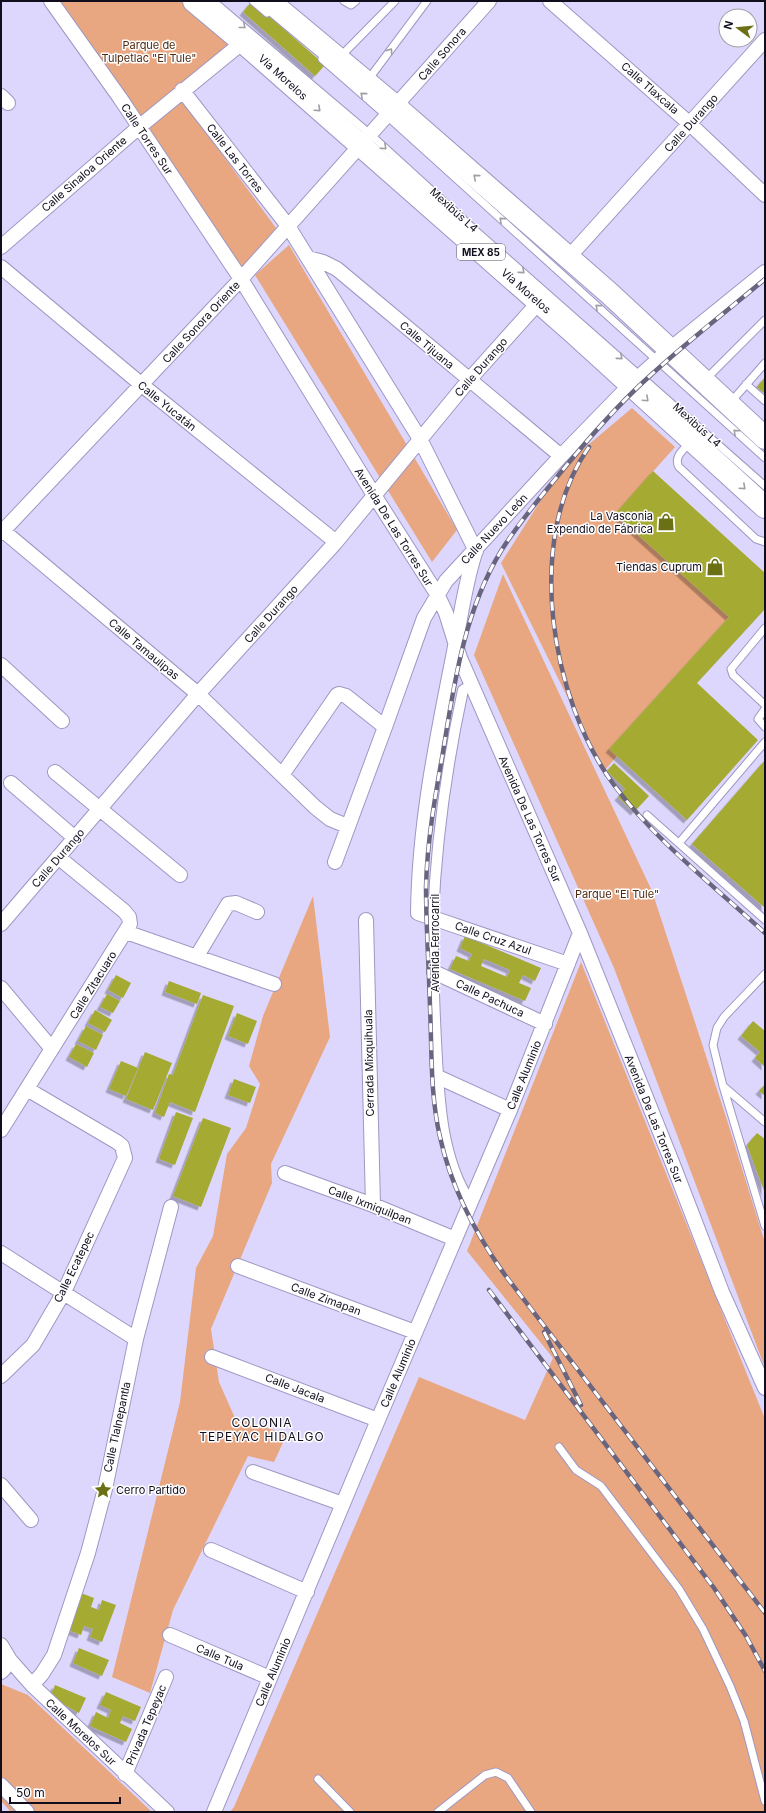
<svg xmlns="http://www.w3.org/2000/svg" width="766" height="1813" font-family="Inter,sans-serif">
	<defs>
		<filter id="shadow"><feDropShadow dx="-3.5" dy="3.5" stdDeviation="0" flood-color="#0004"/></filter>
	</defs>
	<rect width="100%" height="100%" fill="#ddd7fd"/>
	<path fill="#e8a780" d="M44 1H194L243 42 178 94 284 239 241 279 120 98Z
		M289 245 457 530 432 562 255 275Z
		M632 408 675 447 615 514 729 617 609 749 617 756 604 771 501 563 562 467Z
		M503 574 652 891 727 1120 765 1243V1368L614 968 474 655Z
		M313 896 330 1037 271 1164 272 1183 211 1329 219 1382 235 1418 287 1434 274 1462 248 1456 173 1610 150 1693 112 1677 180 1402 196 1268 213 1236 227 1154 246 1128 260 1084 249 1066 263 1016Z
		M581 962 765 1419V1812H230L234 1807 419 1377 525 1420 553 1358 467 1251Z
		M1 1684 28 1695 152 1812H11L1 1801Z"/>
	<path fill="#a4aa31" fill-rule="evenodd" filter="url(#shadow)" d="M252 1 325 65 315 76 243 12Z
		M765 377V394L757 387Z
		M653 471 765 573V609L697 683 758 740 687 820 609 749 729 617 615 514Z
		M765 760V908L692 844Z
		M614 763 649 796 634 812 618 797 625 789 607 771Z
		M465 936 541 968 535 981 523 975 519 983 531 988 525 1001 450 969 456 956 469 961 472 954 460 948ZM484 959 510 970 507 977 481 966Z
		M116 975 131 983 123 998 108 990Z
		M169 981 201 993 197 1004 165 992Z
		M107 994 120 1001 113 1013 100 1007Z
		M203 995 234 1006 195 1112 170 1102 164 1117 155 1113 169 1074 173 1075Z
		M95 1010 112 1020 105 1032 88 1023Z
		M237 1013 257 1021 248 1044 228 1036Z
		M753 1021 765 1031V1067L755 1058 760 1052 741 1036Z
		M86 1026 103 1035 96 1050 78 1041Z
		M76 1044 94 1053 87 1067 69 1057Z
		M145 1052 172 1063 153 1110 126 1099Z
		M121 1061 138 1068 126 1096 109 1089Z
		M234 1079 256 1087 250 1103 228 1095Z
		M765 1084V1096L759 1091Z
		M176 1112 193 1118 175 1165 159 1159Z
		M203 1118 231 1128 201 1207 173 1196Z
		M757 1133 765 1139V1193L747 1145Z
		M81 1593 94 1598 91 1607 99 1610 102 1600 116 1605 102 1642 90 1637 93 1629 84 1626 81 1635 68 1630Z
		M79 1648 109 1660 102 1676 73 1663Z
		M55 1685 86 1698 79 1713 50 1697Z
		M106 1692 141 1707 135 1721 123 1716 120 1723 132 1729 126 1742 90 1726 96 1712 108 1718 111 1710 100 1705Z"/>
	<g fill="none" stroke-linecap="round" stroke-linejoin="round">
		<g stroke="#9e97c3" stroke-width="9">
			<path id="service" d="M213 1 371 135 475 230 765 486
				M253 1 267 13
				M344 1 351 5 356 1
				M340 57 395 1
				M322 59 387 116 765 458
				M368 80 427 1
				M705 380 765 320
				M746 384 765 401
				M730 403 765 363
				M691 442C684 449 673 457 679 467L756 539 765 542
				M765 628 731 669 733 675 765 705
				M765 709 758 719 765 727
				M647 815 765 920
				M679 843 765 742
				M765 974 724 1017 717 1028 713 1045 723 1086 765 1226
				M723 1086 765 1122
				M559 1447 576 1470 601 1486 679 1589 703 1629 730 1686 744 1721 765 1801
				M318 1779 350 1812
				M438 1812 485 1775 496 1772 508 1778 531 1812"/>
		</g>
		<g stroke="#9e97c3" stroke-width="12">
			<path id="pedestrian" d="M470 1202C440 1156 439 1095 436 1041 434 1000 432 959 433 918 436 842 447 764 463 690L472 685"/>
		</g>
		<g stroke="#9e97c3" stroke-width="16">
			<path id="minor" d="M51 1 120 98 241 279 374 495 437 594 446 613 460 658 580 933 672 1162 722 1292 765 1388
				M550 1 690 124 765 195
				M182 90 288 226 420 439 476 551
				M1 96 8 103
				M1 247 139 127 243 42
				M308 258 323 262 337 269 561 456
				M568 258 765 40
				M1 267 142 385 336 542
				M1 529 198 694 315 807 330 819 347 826
				M1 533 241 279 489 1
				M475 553C464 587 460 622 453 657 436 742 419 826 418 913L568 964
				M1 665 62 721
				M55 772 180 875
				M282 775 337 695 339 694 346 696 385 727
				M11 783 75 838
				M335 862 385 727 424 618 446 581 561 456 631 384 670 349 765 272
				M366 920 373 1205
				M1 924 198 694 336 542 469 380 539 302
				M126 932 274 984
				M197 956 228 904 236 903 257 912
				M434 972 545 1024
				M1 988 52 1049
				M438 1077 510 1110
				M1 1130 130 924 129 917 124 911 58 857
				M285 1173 373 1205 455 1239
				M1 1253 136 1339
				M238 1266 415 1332
				M212 1357 378 1420
				M1 1376 33 1345 64 1292 125 1158 122 1146 117 1142 27 1089
				M253 1472 343 1504
				M1 1485 31 1520
				M211 1550 307 1592
				M170 1635 270 1678
				M1 1645 10 1660 32 1685 167 1812
				M1 1660 4 1669 1 1672
				M32 1685 42 1674 54 1655 88 1553 105 1489 136 1339 171 1207
				M125 1774 166 1677
				M1 1785 27 1812
				M214 1812 378 1420 510 1110 580 933"/>
		</g>
		<g stroke="#9e97c3" stroke-width="24">
			<path id="primary" d="M194 1 243 42 574 333 765 507
				M269 1 396 107 609 293 765 438"/>
		</g>
		<use href="#service" stroke="#fff" stroke-width="7"/>
		<use href="#pedestrian" stroke="#fff" stroke-width="10"/>
		<use href="#minor" stroke="#fff" stroke-width="14"/>
		<use href="#primary" stroke="#fff" stroke-width="22"/>
		<g stroke="#6a657f" stroke-width="4.5">
			<path id="rail" d="M765 279C727 311 688 341 652 374 615 407 583 445 552 483 534 505 516 527 501 551 464 612 454 684 443 752 435 797 427 842 426 887 426 927 429 967 430 1007 432 1050 430 1094 440 1137 451 1187 475 1233 505 1275L765 1613
				M589 447C524 539 550 698 614 785 654 839 715 887 765 933
				M489 1290 714 1588 746 1636 765 1671
				M544 1332 581 1405"/>
		</g>
		<use href="#rail" stroke="#fefefe" stroke-width="3" stroke-dasharray="9" stroke-linecap="butt"/>
	</g>
	<defs><path id="oneway-chevron" d="M-2-3.5L2.5 0L-2 3.5" fill="none" stroke-width="1.6" stroke-linecap="round" stroke-linejoin="round"/></defs>
	<g stroke="#a09ea5">
		<use href="#oneway-chevron" transform="translate(243 26) rotate(39)"/>
		<use href="#oneway-chevron" transform="translate(390 51) rotate(-55)"/>
		<use href="#oneway-chevron" transform="translate(363 95) rotate(-139)"/>
		<use href="#oneway-chevron" transform="translate(318 109) rotate(42)"/>
		<use href="#oneway-chevron" transform="translate(384 147) rotate(42)"/>
		<use href="#oneway-chevron" transform="translate(476 177) rotate(-139)"/>
		<use href="#oneway-chevron" transform="translate(502 220) rotate(-138)"/>
		<use href="#oneway-chevron" transform="translate(522 271) rotate(41)"/>
		<use href="#oneway-chevron" transform="translate(598 307) rotate(-138)"/>
		<use href="#oneway-chevron" transform="translate(620 357) rotate(41)"/>
		<use href="#oneway-chevron" transform="translate(646 399) rotate(43)"/>
		<use href="#oneway-chevron" transform="translate(736 432) rotate(-138)"/>
		<use href="#oneway-chevron" transform="translate(743 487) rotate(42)"/>
	</g>
	<defs>
		<g id="shop-bare" transform="scale(1.38)"><path d="M-5-2.5h2.3a2.7 3.5 0 0 1 5.4 0H5L5.5 6h-11ZM-1.5-2.5h3a1.5 2.3 0 0 0-3 0Z" fill="#6c7014" stroke="#fefefe" stroke-width="2.5" paint-order="stroke"/></g>
		<g id="sight-bare" transform="scale(1.38)"><path d="M0-6L1.8-2.2L6-1.7L2.9 1.2L3.7 5.4L0 3.3L-3.7 5.4L-2.9 1.2L-6-1.7L-1.8-2.2Z" fill="#6c7014" stroke="#fefefe" stroke-width="2.5" paint-order="stroke"/></g>
	</defs>
	<g fill-rule="evenodd">
		<use href="#shop-bare" x="666" y="522"/>
		<use href="#shop-bare" x="715" y="567"/>
		<use href="#sight-bare" x="103" y="1490"/>
	</g>
	<g text-anchor="middle" stroke-width="3" stroke-linejoin="round" paint-order="stroke">
		<rect fill="#fefefe" stroke="#585560" stroke-width="1" x="457" y="244" width="48" height="16" rx="3"/>
		<g font-size="10" font-weight="bold" fill="#110d1d">
			<text x="481" y="256">MEX 85</text>
		</g>
		<g font-size="11" fill="#502a10" stroke="#fefefe">
			<text x="149" y="49">Parque de<tspan x="149" dy="13">Tulpetlac "El Tule"</tspan></text>
			<text x="617" y="898">Parque "El Tule"</text>
		</g>
		<g font-size="11" fill="#110d1d" stroke="#fefefe">
			<text transform="translate(442 54) rotate(-49)" y="4">Calle Sonora</text>
			<text transform="translate(283 77) rotate(42)" y="4">Vía Morelos</text>
			<text transform="translate(650 88) rotate(41)" y="4">Calle Tlaxcala</text>
			<text transform="translate(691 123) rotate(-48)" y="4">Calle Durango</text>
			<text transform="translate(147 139) rotate(56)" y="4">Calle Torres Sur</text>
			<text transform="translate(235 158) rotate(52)" y="4">Calle Las Torres</text>
			<text transform="translate(84 174) rotate(-41)" y="4">Calle Sinaloa Oriente</text>
			<text transform="translate(454 210) rotate(42)" y="4">Mexibús L4</text>
			<text transform="translate(526 291) rotate(41)" y="4">Vía Morelos</text>
			<text transform="translate(201 322) rotate(-47)" y="4">Calle Sonora Oriente</text>
			<text transform="translate(427 345) rotate(40)" y="4">Calle Tijuana</text>
			<text transform="translate(481 367) rotate(-49)" y="4">Calle Durango</text>
			<text transform="translate(167 406) rotate(39)" y="4">Calle Yucatán</text>
			<text transform="translate(697 425) rotate(42)" y="4">Mexibús L4</text>
			<text transform="translate(394 527) rotate(58)" y="4">Avenida De Las Torres Sur</text>
			<text transform="translate(494 529) rotate(-47)" y="4">Calle Nuevo León</text>
			<text transform="translate(271 614) rotate(-48)" y="4">Calle Durango</text>
			<text transform="translate(144 649) rotate(40)" y="4">Calle Tamaulipas</text>
			<text transform="translate(530 819) rotate(66)" y="4">Avenida De Las Torres Sur</text>
			<text transform="translate(58 858) rotate(-49)" y="4">Calle Durango</text>
			<text transform="translate(493 938) rotate(19)" y="4">Calle Cruz Azul</text>
			<text transform="translate(435 943) rotate(-90)" y="4">Avenida Ferrocarril</text>
			<text transform="translate(93 985) rotate(-58)" y="4">Calle Zitacuaro</text>
			<text transform="translate(490 998) rotate(25)" y="4">Calle Pachuca</text>
			<text transform="translate(369 1063) rotate(-91)" y="4">Cerrada Mixquihuala</text>
			<text transform="translate(524 1075) rotate(-68)" y="4">Calle Aluminio</text>
			<text transform="translate(654 1119) rotate(68)" y="4">Avenida De Las Torres Sur</text>
			<text transform="translate(370 1205) rotate(21)" y="4">Calle Ixmiquilpan</text>
			<text transform="translate(74 1267) rotate(-64)" y="4">Calle Ecatepec</text>
			<text transform="translate(326 1299) rotate(20)" y="4">Calle Zimapan</text>
			<text transform="translate(398 1373) rotate(-67)" y="4">Calle Aluminio</text>
			<text transform="translate(295 1388) rotate(21)" y="4">Calle Jacala</text>
			<text transform="translate(117 1427) rotate(-78)" y="4">Calle Tlalnepantla</text>
			<text transform="translate(220 1657) rotate(23)" y="4">Calle Tula</text>
			<text transform="translate(273 1672) rotate(-67)" y="4">Calle Aluminio</text>
			<text transform="translate(146 1725) rotate(-67)" y="4">Privada Tepeyac</text>
			<text transform="translate(81 1732) rotate(43)" y="4">Calle Morelos Sur</text>
		</g>
		<g font-size="11" fill="#110d1d" stroke="#fefefe" text-anchor="end">
			<text x="653" y="520">La Vasconia<tspan x="653" dy="13">Expendio de Fábrica</tspan></text>
			<text x="702" y="571">Tiendas Cuprum</text>
			<text x="116" y="1494" text-anchor="start">Cerro Partido</text>
		</g>
		<g font-size="12" letter-spacing="1" fill="#110d1d" stroke="#fefefe">
			<text x="262" y="1427">COLONIA<tspan x="262" dy="14">TEPEYAC HIDALGO</tspan></text>
		</g>
	</g>
	<rect width="766" height="1813" fill="none" stroke="#110d1d" stroke-width="4"/>
	<g transform="translate(738 28) rotate(286)"><circle r="19" fill="#fefefe" stroke="#9f9ea4"/>
	<path d="M0-3L7 15L0 10L-7 15Z" fill="#6c7014"/>
	<text y="-6" font-size="11" font-weight="bold" text-anchor="middle" fill="#110d1d">N</text>
	</g>
	<path d="M10 1797v6h110v-6" fill="none" stroke="#110d1d" stroke-width="2"/>
	<text x="16" y="1797" font-size="12" fill="#110d1d" stroke="#fefefe" stroke-width="3" paint-order="stroke">50 m</text>
</svg>
